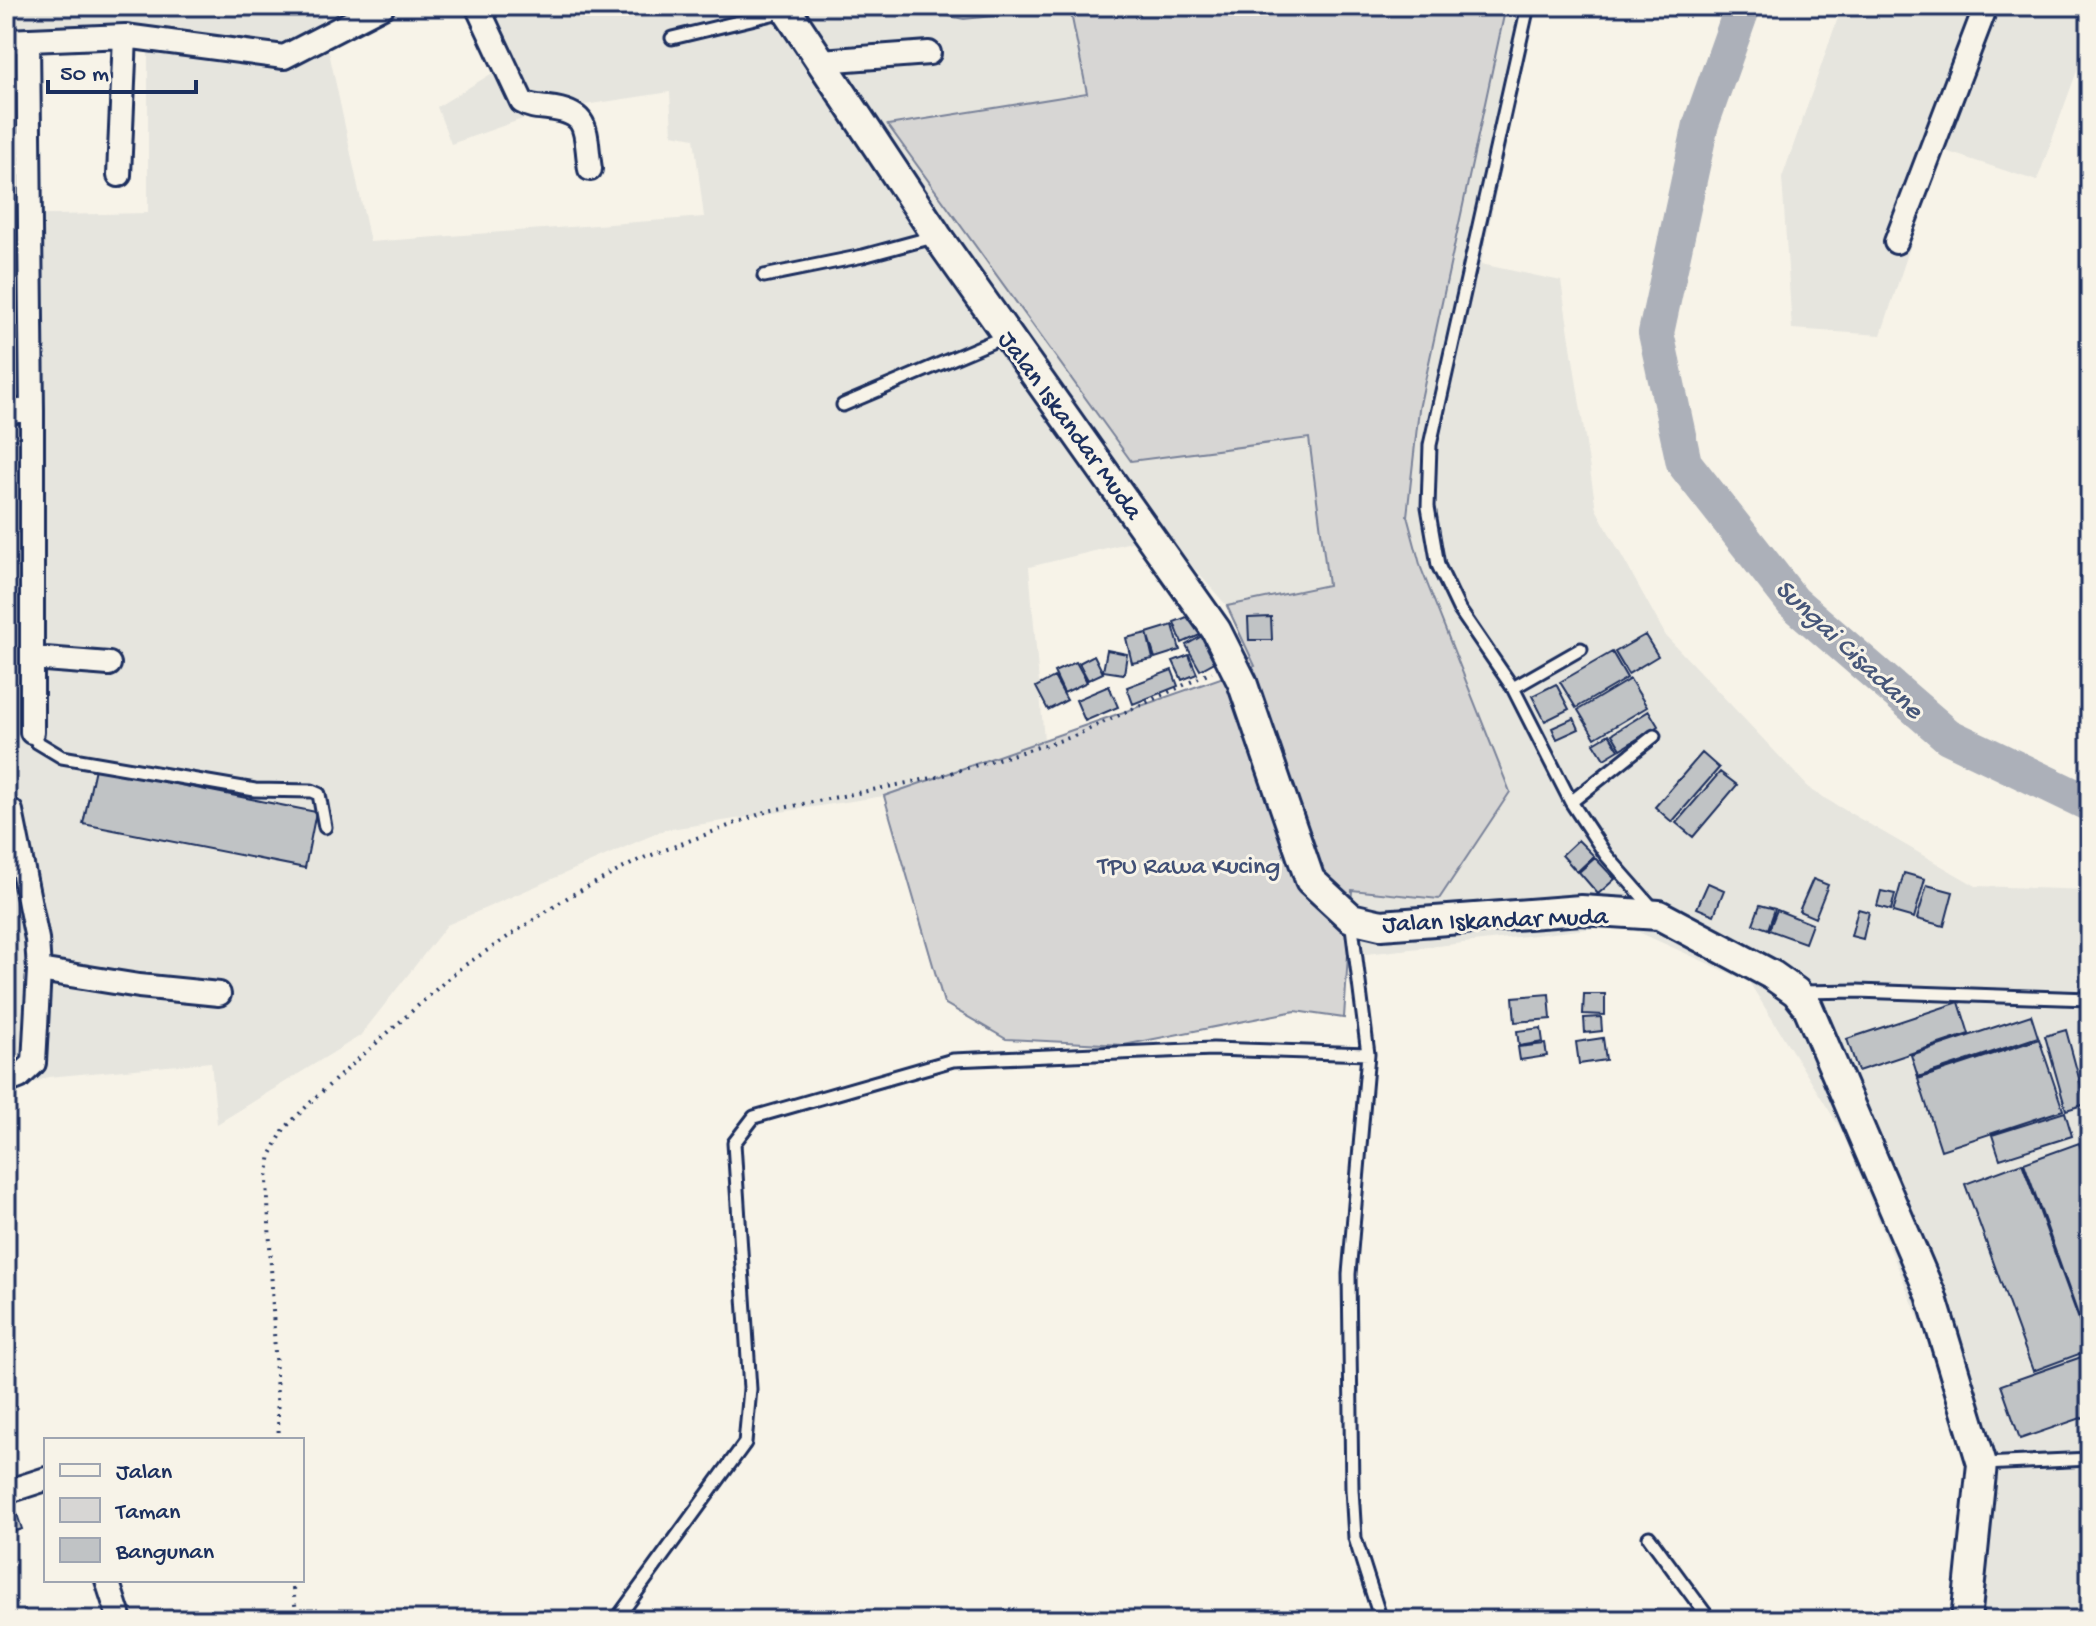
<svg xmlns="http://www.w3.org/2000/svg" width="2096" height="1626" font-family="'Gochi Hand',sans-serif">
	<rect width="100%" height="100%" fill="#f7f3e8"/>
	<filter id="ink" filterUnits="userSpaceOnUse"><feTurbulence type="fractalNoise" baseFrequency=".0125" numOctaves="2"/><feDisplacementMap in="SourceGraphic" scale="16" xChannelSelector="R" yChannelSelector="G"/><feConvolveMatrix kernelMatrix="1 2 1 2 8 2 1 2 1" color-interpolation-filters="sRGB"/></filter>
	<g filter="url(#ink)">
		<path fill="#e6e5de" d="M6 6H319L370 242 704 217 694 138 672 134 670 92 545 111 451 144 437 107 499 69 470 6H897L964 19 1070 7 1088 93 888 125 1131 461 1309 438 1329 586 1227 606 1164 534 1029 567 1044 740 884 796 664 830 447 925 360 1036 217 1124 211 1062 48 1077 6 1094V216L148 213V39L6 37Z
			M1506 6H1535L1481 264 1561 281 1596 509 1666 636 1812 791 1976 886 2090 890V1620H1955L1976 1458 1842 1131 1749 982 1623 925 1348 956 1352 890 1421 568 1407 516 1419 409Z
			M1842 6H2090V35L2037 181 1942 150 1881 335 1792 329 1782 178Z"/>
		<path fill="#d7d6d4" stroke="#798299" stroke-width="2" d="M897 6H1506L1419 409 1407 516 1421 568 1510 792 1439 899 1352 890 1344 1018 1295 1011 1124 1045 1006 1039 944 1003 884 796 1255 666 1227 606 1328 585 1309 438 1131 461 888 125 1087 93 1070 8 964 19Z"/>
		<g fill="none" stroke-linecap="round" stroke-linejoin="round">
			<path stroke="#acb0b9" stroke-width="36" d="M1743 6 1701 124 1656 333 1684 463 1793 602 1948 736 2090 804"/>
		</g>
		<path fill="#c0c3c5" stroke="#1b2f5e" stroke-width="2" d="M1192 615 1200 635 1182 643 1174 622Z
			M1271 617 1272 640H1249L1248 618Z
			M1173 625 1180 650 1155 658 1147 633Z
			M1147 633 1153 659 1132 663 1126 638Z
			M1204 635 1218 660 1200 670 1186 645Z
			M1645 635 1658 656 1628 674 1615 652Z
			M1107 650 1127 654 1124 674 1103 671Z
			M1612 652 1627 678 1576 708 1560 682Z
			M1094 655 1103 673 1088 680 1079 663Z
			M1189 655 1197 674 1182 680 1173 661Z
			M1076 662 1087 682 1064 693 1054 672Z
			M1172 670 1178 686 1133 704 1127 687Z
			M1054 677 1067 700 1048 710 1036 687Z
			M1630 679 1647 707 1595 738 1578 710Z
			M1556 684 1569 709 1545 721 1532 696Z
			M1109 686 1118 707 1085 721 1076 700Z
			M1649 711 1658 726 1621 749 1612 734Z
			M1574 718 1579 729 1557 739 1552 728Z
			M1609 734 1619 750 1604 759 1594 743Z
			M1702 753 1719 768 1672 822 1655 807Z
			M95 768 316 812 305 868 83 824Z
			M1720 772 1737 785 1693 837 1676 823Z
			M1578 840 1594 856 1577 872 1562 855Z
			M1595 858 1615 879 1598 894 1579 872Z
			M1904 873 1925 879 1914 918 1893 912Z
			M1813 879 1828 885 1815 918 1799 911Z
			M1708 883 1724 890 1714 915 1697 908Z
			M1927 885 1953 892 1944 926 1917 919Z
			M1881 891 1895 894 1891 910 1877 906Z
			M1760 905 1775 909 1768 929 1753 924Z
			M1858 909 1869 912 1863 939 1851 936Z
			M1777 910 1812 924 1805 943 1769 930Z
			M1549 994 1551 1019 1515 1022 1513 997Z
			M1584 994H1605V1015L1583 1014Z
			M1959 1002 1969 1034 1858 1071 1847 1039Z
			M2031 1015 2038 1037 1918 1077 1911 1055Z
			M1601 1017 1602 1031 1585 1033 1584 1018Z
			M1541 1028 1543 1042 1519 1046 1517 1031Z
			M2066 1030 2086 1104 2066 1110 2045 1036Z
			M1603 1038 1606 1060 1579 1064 1576 1042Z
			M2039 1039 2063 1110 1941 1150 1918 1079Z
			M1545 1044 1547 1056 1520 1060 1518 1047Z
			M2065 1112 2072 1136 2000 1159 1992 1135Z
			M2079 1143 2090 1175V1348L2024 1163Z
			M2022 1163 2090 1350 2033 1371 1965 1184Z
			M2090 1354V1415L2020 1439 2001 1385Z
			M13 1502 22 1529 6 1534V1505Z"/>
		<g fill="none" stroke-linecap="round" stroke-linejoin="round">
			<g stroke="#1b2f5e" stroke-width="17">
				<path id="service" d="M1528 6 1430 445 1428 507 1438 565 1459 609 1513 688 1571 802 1606 855 1656 912
					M672 38 784 11
					M764 276 863 256 937 236
					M843 405 1008 335
					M1513 688 1581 649
					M32 732 37 742 62 757 255 790 312 791 319 794 325 827
					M1571 802 1654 736
					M1351 919 1368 1054 1349 1274 1352 1489 1355 1538 1381 1620
					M1801 992 1857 991 2090 999
					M1983 1464 2090 1459
					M1649 1537 1710 1620
					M616 1620 745 1443 750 1389 734 1143 754 1117 953 1060 1213 1049 1368 1054"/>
			</g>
			<g stroke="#1b2f5e" stroke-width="28">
				<path id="minor" d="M477 6 522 102C530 107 538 107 548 108 592 113 584 131 590 169
					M6 41 125 36 284 57 383 6
					M28 41 32 411V732
					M821 61 929 53
					M119 175 125 36
					M1896 242 1986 6
					M6 411H32
					M32 658 109 664
					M6 808 11 811 37 939 39 970 34 1063 19 1077 6 1082
					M39 970 139 986 219 994
					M6 1492 46 1479
					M107 1580 120 1620"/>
			</g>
			<g stroke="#1b2f5e" stroke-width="34">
				<path id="tertiary" d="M784 6 937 236 1216 630 1242 682 1310 880 1351 918 1381 925 1581 910 1659 915 1772 975 1796 992 1808 1007 1931 1295 1982 1464 1966 1620"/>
			</g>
			<path stroke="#1b2f5e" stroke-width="4" stroke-dasharray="2 6" stroke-linecap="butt" d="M279 1440 267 1180 271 1154 284 1129 316 1097 459 969 570 896 641 859 768 811 937 777 1072 737 1212 672
				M292 1580 297 1620"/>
			<use href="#service" stroke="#f7f3e8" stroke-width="11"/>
			<use href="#minor" stroke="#f7f3e8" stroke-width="22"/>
			<use href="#tertiary" stroke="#f7f3e8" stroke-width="28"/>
		</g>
	</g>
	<g text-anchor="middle" stroke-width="6" stroke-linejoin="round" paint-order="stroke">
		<g font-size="26" fill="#1b2f5e" stroke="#f7f3e8">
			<text transform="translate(1072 424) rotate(54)" y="9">Jalan Iskandar Muda</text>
			<text transform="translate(1495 918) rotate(-2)" y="9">Jalan Iskandar Muda</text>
		</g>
		<g font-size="26" fill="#415076" stroke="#f7f3e8">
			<text x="1189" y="873">TPU Rawa Kucing</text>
		</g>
		<g font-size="28" font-style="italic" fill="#465679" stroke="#f7f3e8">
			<text transform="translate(1851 647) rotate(43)" y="10">Sungai Cisadane</text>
		</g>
	</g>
	<rect width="2096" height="1626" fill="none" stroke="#f7f3e8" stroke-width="32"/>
	<rect x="16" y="16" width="2064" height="1594" fill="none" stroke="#1b2f5e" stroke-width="3" filter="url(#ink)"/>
	<rect x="44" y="1438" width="260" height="144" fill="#f7f3e8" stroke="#9fa5b1" stroke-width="2"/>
	<rect x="60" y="1464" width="40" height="12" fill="#f7f3e8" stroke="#9fa5b1" stroke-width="2"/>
	<text x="116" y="1478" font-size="24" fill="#1b2f5e">Jalan</text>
	<rect x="60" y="1498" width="40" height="24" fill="#d7d6d4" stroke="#9fa5b1" stroke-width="2"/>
	<text x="116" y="1518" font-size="24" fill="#1b2f5e">Taman</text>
	<rect x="60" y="1538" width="40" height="24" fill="#c0c3c5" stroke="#9fa5b1" stroke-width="2"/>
	<text x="116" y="1558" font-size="24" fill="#1b2f5e">Bangunan</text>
	<path d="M48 80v12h148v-12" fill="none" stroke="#1b2f5e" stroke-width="4"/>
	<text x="60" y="80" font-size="24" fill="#1b2f5e" stroke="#f7f3e8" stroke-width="6" paint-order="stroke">50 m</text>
</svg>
